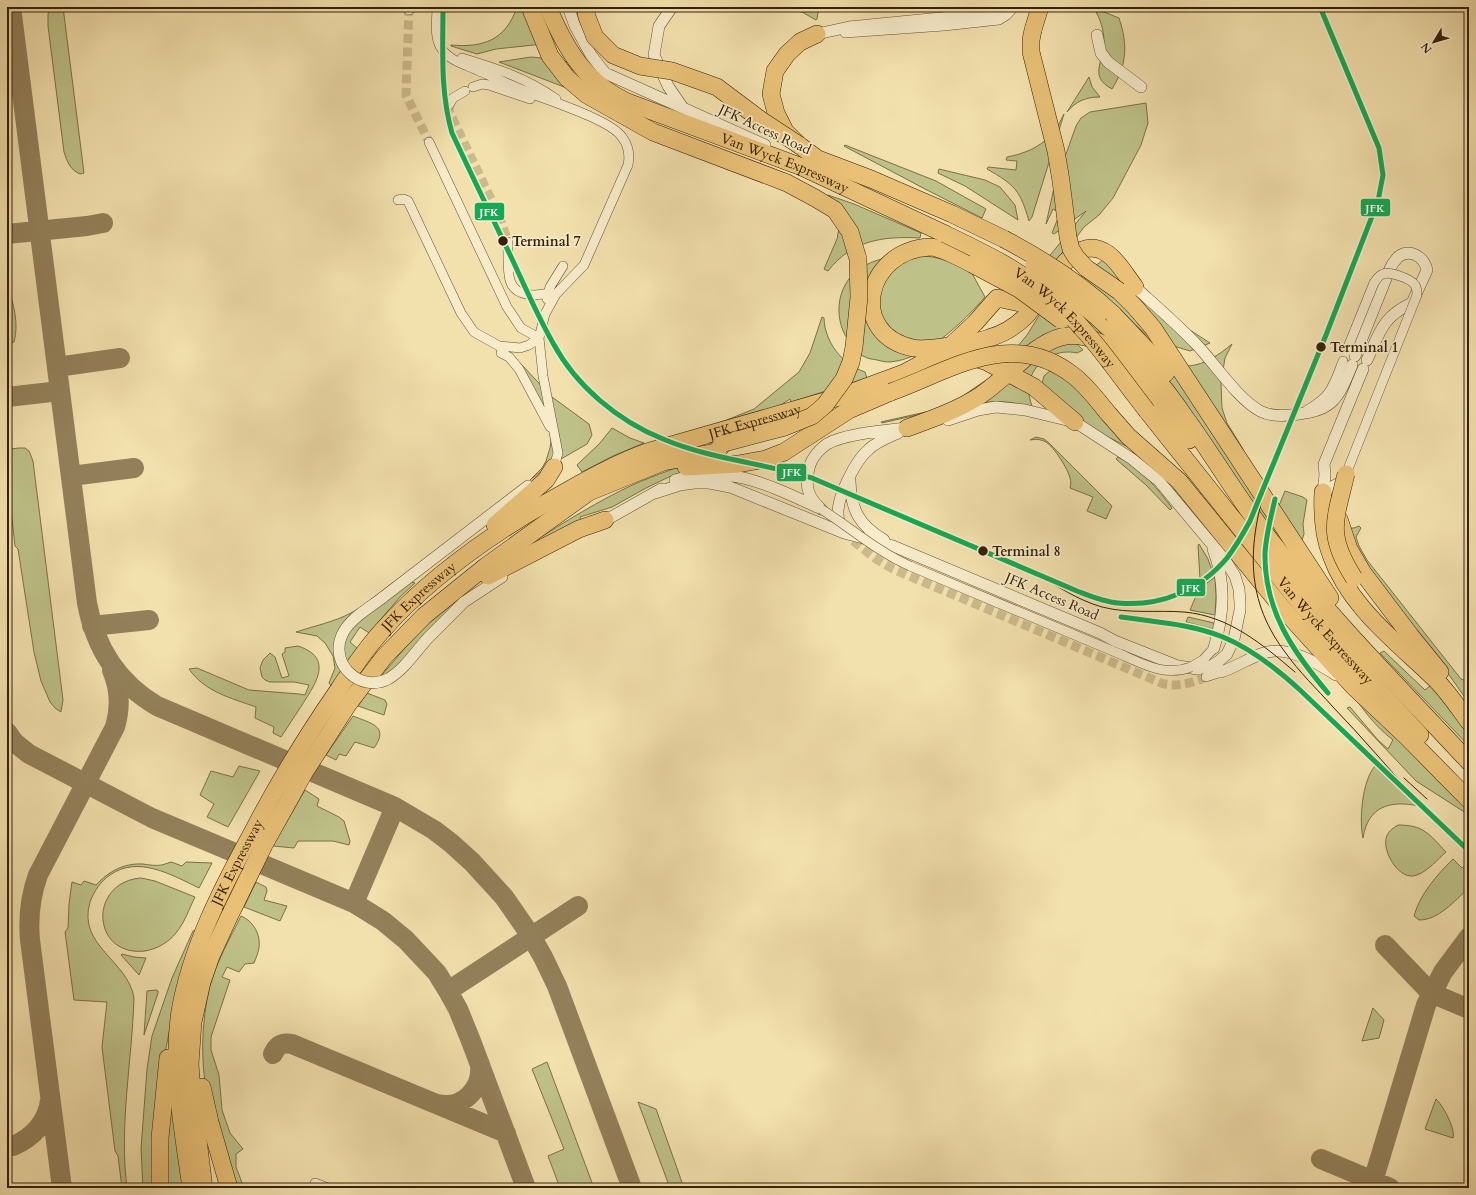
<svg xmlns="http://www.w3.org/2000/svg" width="1476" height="1195" font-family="Cardo,serif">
	<rect width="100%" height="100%" fill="#f2e0ad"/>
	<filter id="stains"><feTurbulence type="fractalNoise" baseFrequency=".005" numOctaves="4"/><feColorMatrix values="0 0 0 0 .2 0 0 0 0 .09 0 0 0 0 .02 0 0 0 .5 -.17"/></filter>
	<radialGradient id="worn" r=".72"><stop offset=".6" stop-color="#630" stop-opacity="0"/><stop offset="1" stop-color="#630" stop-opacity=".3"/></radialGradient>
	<path fill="#bec188" stroke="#797148" d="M52 7H63L84 173 80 174C70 170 67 161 64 152L48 26V14Z
		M517 7H524L543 44 496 49 477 54 451 46V45C483 48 506 40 517 7Z
		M788 7H819L817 19 816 20 802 12 789 9Z
		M1094 8 1119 18C1128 45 1127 65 1112 89 1088 76 1104 62 1104 42 1104 29 1100 19 1094 8Z
		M531 57 553 59 568 62 573 68 571 72 577 92 499 62Z
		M1089 77 1092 87 1100 97C1086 97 1076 101 1067 112Z
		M1146 103 1148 123 1141 145 1113 198 1099 215 1084 227 1068 249 1048 269 1047 259 1086 211 1054 234 1052 233 1060 213 1053 209 1046 224 1054 188 1076 126 1081 118 1090 112Z
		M1064 114 1032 217 1029 221C1020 190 1015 185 987 169L988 167 1016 170 1017 161 1006 160 1007 157C1023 154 1039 148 1051 135 1057 130 1060 121 1064 114Z
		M845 145 936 181 986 209 982 218 925 189 844 146Z
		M939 169 985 180 1000 187 1015 205 1018 220 965 186 938 173Z
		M828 195 854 204 921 233 920 238C883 236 852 240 828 271L824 269 837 239 840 223 826 196Z
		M926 256 938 258 969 268 985 297C963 322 925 360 889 362 885 362 881 361 877 360 873 359 868 359 865 357 858 354 852 347 848 340 832 316 837 281 864 266 883 255 904 256 926 256Z
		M1106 258 1134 294 1210 343 1190 351 1151 339 1120 311 1128 353 1088 330 991 380 962 399 930 412 882 423 881 422 930 411 960 398 989 378 1009 357 1027 335 1040 314 1058 293Z
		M7 286C14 303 19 325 14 342L7 344Z
		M822 317 824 318C825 343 842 364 865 372L867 378 791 402 790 399 779 406 707 428 754 409 799 372 810 353Z
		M1073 340 1083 350 1077 353C1068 351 1059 352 1051 356L1044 349Z
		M1232 344 1225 358 1221 383 1222 408 1227 423 1243 449 1244 453 1300 562 1287 550 1153 363C1164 364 1176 367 1188 366 1205 365 1220 354 1232 344Z
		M514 359 521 364 552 397 589 424 592 435 587 444 547 467 530 480 542 468 546 461 550 448 551 441 547 411Z
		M1032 360 1041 362C1028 375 1026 390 1032 406L1031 407C1014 402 999 400 981 403Z
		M1053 368 1061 371 1130 448 1092 429 1041 387 1044 376Z
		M612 428 630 438 644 443 613 456 582 472 577 465 600 443Z
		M1036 437 1044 439 1049 443 1112 506 1106 519 1087 511 1093 497 1070 488C1071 484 1071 482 1070 478 1068 469 1054 447 1046 442 1040 439 1036 439 1030 440Z
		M19 448H25L29 451 33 461 63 700 61 712 55 708 50 702 41 681 34 652 18 549 15 546 7 474 8 452 11 449Z
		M1118 457C1140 467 1158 489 1172 508L1170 510 1146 485 1117 460 1116 459Z
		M699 460 688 471 673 475 646 488 612 507 580 517 582 521 519 551C552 530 586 508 622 490 646 478 673 469 699 460Z
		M1285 491 1303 497 1307 500 1303 524 1304 534 1301 543 1278 508Z
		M1359 526 1361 528 1356 537 1359 546 1367 560 1461 679C1473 682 1469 693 1469 703L1432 651 1370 573 1347 528H1354Z
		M1199 544 1208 559 1212 570 1200 579 1198 545Z
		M416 567 410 582 415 583 400 597 369 633 360 627 350 642 358 649 331 686 329 683 335 668 333 656 325 643 317 636 296 632C314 626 334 622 351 613 374 600 393 580 416 567Z
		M1215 577 1216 596 1215 615 1190 610 1199 589Z
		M454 601 455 603 396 680 383 687 371 688 410 642 426 625Z
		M1188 617 1214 623 1213 629 1186 622Z
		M298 646C334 658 316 683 302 705 295 716 288 726 281 737L273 733 274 727 255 718 256 707C231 698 205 692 189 669L197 668 249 690 299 694 305 695 309 685 294 682H270L265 680 262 677 260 668 263 660 270 653 275 657 282 678 289 676 282 654 285 652V648Z
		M1384 651 1425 690 1431 685 1463 722 1469 732V746L1380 653Z
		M1351 692 1469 804V815L1416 781 1347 708 1350 707 1378 740 1388 749 1393 740C1376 727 1363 710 1351 692Z
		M367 693 385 700 387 704 384 715 358 706Z
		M353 716C370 723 390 726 374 748L355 742 346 756 339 754 336 760 326 755Z
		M239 766 260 771 228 827 207 817 214 804 200 795 211 771 233 777Z
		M1375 766 1419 806C1390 800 1368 806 1363 838 1359 820 1362 781 1375 766Z
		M305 790 319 799 317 806 339 817 344 821 350 841 349 845 333 841H298L294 848 273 846Z
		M1398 825C1424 825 1429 834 1446 852 1438 859 1428 871 1417 875 1400 882 1383 853 1386 839 1387 832 1393 828 1398 825Z
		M1453 859 1462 868 1469 862V888C1454 901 1439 920 1419 920L1414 916C1420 894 1437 875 1453 859Z
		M171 862 182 866 186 862 212 863 199 888C172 875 138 855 110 875 101 881 94 891 90 902 77 946 128 960 134 998 132 1061 119 1125 127 1188H122L118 1156 115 1151 102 1047 107 1002 74 1000 65 932 68 928 69 904 72 882 81 885 84 881 96 885C109 871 124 863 143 864 149 865 156 866 162 865 165 864 168 863 171 862Z
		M141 878 155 881 195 897C189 909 185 922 176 933 169 942 157 949 145 951 91 957 88 882 141 878Z
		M256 882 266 887 267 891 264 900 287 906 280 921 244 907Z
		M241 916C253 921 261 934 259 948 258 953 256 958 254 963L245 964 239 972 227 967 222 977 230 980 211 1037V1050L219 1075 222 1110 230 1133 243 1149 236 1154V1167L244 1188H233C225 1160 215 1132 209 1103 200 1066 201 1023 210 986 217 961 230 938 241 916Z
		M197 930 182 968 164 1058 155 1188H143L141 1149 147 1069 152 1036 172 978 193 931Z
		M122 954 134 957 146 958 139 975 121 955Z
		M156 990 158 991V993L144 1035 147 991Z
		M1373 1008 1384 1020 1379 1038 1362 1041Z
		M547 1062 594 1188H560L548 1156 564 1149 532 1069Z
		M1436 1099C1442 1104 1456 1129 1453 1138L1425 1129Z
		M638 1102 656 1109 684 1188H670Z
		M171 1104 184 1188H166V1161Z"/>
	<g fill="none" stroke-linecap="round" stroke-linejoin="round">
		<path stroke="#93805a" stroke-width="20" d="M11 7 87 603C95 647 118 683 157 706L395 807 434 830 451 843 472 862 504 897 531 936 543 957 557 986 632 1188
			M7 234 87 226 103 223
			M57 367 120 358
			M7 397 60 391
			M71 476 134 468
			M92 626 149 620
			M7 732 14 742 29 754 152 818 354 903 383 921 406 940 437 973 448 991 458 1009 471 1041 526 1188
			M354 903 395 807
			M1385 945 1431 993 1469 1009
			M448 991 578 906
			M273 1054C277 1045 282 1042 292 1044L506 1133
			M437 1104C462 1110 483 1089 480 1064
			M13 1146C32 1138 48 1122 50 1100
			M1321 1159 1390 1188
			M62 1188 30 940C28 917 30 897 38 875L115 727C121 707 120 689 112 670
			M1371 1188 1426 1005 1443 972 1469 937"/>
		<path stroke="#ccba8c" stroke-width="9" stroke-dasharray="9 4.5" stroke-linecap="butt" d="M409 7 406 95 429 142
			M449 105V111L500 218 508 242
			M853 541 876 559 893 569 1161 683C1177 688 1191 683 1206 677"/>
		<g stroke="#645131" stroke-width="10">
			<path id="minor" d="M437 7C437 19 434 34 440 46 447 60 464 64 477 70 496 78 514 87 533 94 553 102 610 120 622 137 629 146 630 155 628 165L584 265 556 294 545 314 539 338 543 376 558 453 554 467
				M845 33 944 26 999 20 1007 15 1014 7
				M462 58C495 68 527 78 556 99
				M473 87 482 84 489 85 530 99
				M449 105 453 98 465 91
				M429 142 507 307 521 328 539 338
				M398 200 403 199 408 201 461 313 474 332 499 346 511 347 520 348 529 345 539 338
				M508 242C508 252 507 275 511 283 517 297 536 296 548 293
				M547 299 550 287 563 266
				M501 353 509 357 519 369 550 427
				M1307 410C1332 396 1333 386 1343 361
				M910 566 1120 654
				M1191 667 1203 660 1214 648
				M1206 677 1221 672
				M315 1183 328 1188"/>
		</g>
		<g stroke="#645131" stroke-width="12">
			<path id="tertiary" d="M568 7 575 26 591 55 605 73 683 108
				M672 7 659 26 654 55 668 86 683 108 765 145
				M409 9 410 7
				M817 34 849 27 981 14 995 11 1004 7
				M1097 35 1101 53 1108 62 1141 87
				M1135 287C1156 306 1178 325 1197 345 1215 364 1238 399 1260 411 1269 416 1280 416 1290 415 1332 411 1337 402 1352 365
				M1355 356 1389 271C1391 266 1394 261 1398 257 1409 248 1424 256 1427 270L1412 303C1382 317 1380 332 1367 360
				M675 480C727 463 771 486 817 507
				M850 481C851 510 859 525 884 540
				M1339 483 1323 492 1325 475 1324 464 1363 369
				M655 493 680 485 694 483H709L730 487 844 533 893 546 1100 633 1115 641 1178 666 1197 669 1211 666 1219 661 1227 654 1234 639 1240 610V603L1239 589 1235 576 1225 560 1159 481 1132 459 1075 422 1025 410 996 407 978 410 948 420
				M821 509C810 499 805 489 808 474 809 462 817 451 827 444 846 433 891 430 914 427
				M599 524 661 489
				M842 529C840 525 838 519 838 514 837 498 855 461 868 450 876 442 887 438 898 433
				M1213 549C1226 582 1224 614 1214 648
				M382 598 528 486
				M428 638 464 602 502 577
				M1221 672C1236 667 1249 658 1264 653 1286 645 1318 663 1336 675"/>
		</g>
		<g stroke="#342108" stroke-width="18">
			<g id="motorway">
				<path d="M530 7 550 56 567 78 587 95 653 132 787 183 815 198 835 210 850 232 858 259"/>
				<path id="s1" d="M548 7C566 50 586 84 630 103L802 167 945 234"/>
				<path d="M1033 30 1040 7"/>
				<path d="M817 34 800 42 787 54 775 71 771 94 776 113 785 131 799 145 818 159 871 179 952 214 1004 239"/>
				<path d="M1119 291 1135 307 1153 328 1330 598"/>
				<path d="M1113 314 1150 353 1166 373"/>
				<path d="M1097 317C1130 347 1160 380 1185 417 1215 458 1240 502 1271 541 1331 619 1402 690 1469 762"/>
				<path d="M949 346C937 348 924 350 913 348 847 334 865 250 930 247 939 247 963 259 972 264"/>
				<path d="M950 353C957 350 964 345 972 343 977 341 984 340 989 338 1003 334 1016 326 1026 316 1044 296 1072 228 1108 254 1119 262 1127 277 1135 287"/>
				<path d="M971 357 987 362 1034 387 1075 422"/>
				<path id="s2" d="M1147 411 1296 598 1351 660 1420 735"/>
				<path d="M1107 412 1128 436 1179 481 1284 610 1353 686 1407 737 1469 800"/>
				<path d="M907 428C932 419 958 410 981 395 1030 361 1059 303 1122 358 1132 367 1141 379 1149 390 1163 407 1176 423 1189 440"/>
				<path d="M686 467 738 464 766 459 784 452 849 410 891 392"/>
				<path d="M1323 492C1322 513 1323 535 1331 555 1349 607 1397 642 1435 679 1448 692 1458 707 1469 722"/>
				<path d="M1339 519 1349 549 1363 573 1410 635 1440 672"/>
				<path d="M495 525 546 480 554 467"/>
				<path d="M488 576 579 529 605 520"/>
				<path d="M202 1087 210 1122 229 1188"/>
				<path d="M160 1188V1138L168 1058"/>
				<path id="s3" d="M191 1188C183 1130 171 1070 180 1011 191 948 222 888 252 833 278 783 307 735 339 689 352 669 365 650 381 632 432 574 500 528 567 491 593 476 619 462 647 452L839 397 904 373 945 351 975 323 997 298 1034 306"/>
				<path d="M204 1188 192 1091 190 1064 193 1022 202 982 211 956 228 919 264 845 304 773 349 703 384 657 424 616 486 566 589 492 663 462 716 452 724 443"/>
			</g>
		</g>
		<use href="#minor" stroke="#f7ebca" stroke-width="9"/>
		<use href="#tertiary" stroke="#f7ebca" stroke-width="11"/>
		<use href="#motorway" stroke="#e9c076" stroke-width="17"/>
		<path stroke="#342108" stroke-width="1" d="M1269 475C1249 539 1242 595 1285 652 1299 672 1317 689 1333 707 1362 737 1389 769 1417 800
			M1034 573C1056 585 1077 600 1102 607 1129 614 1157 610 1184 612 1229 616 1262 644 1295 672
			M1404 778 1427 799"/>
		<g stroke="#645131" stroke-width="10" stroke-linecap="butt">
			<path id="minor-bridge" d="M1346 474 1417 295C1417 292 1417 288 1415 285 1411 279 1390 271 1383 274 1379 275 1377 279 1374 283L1346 352
				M821 509C851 528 878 552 910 566
				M1120 654C1143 664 1165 677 1191 667"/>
		</g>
		<g stroke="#645131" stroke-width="12" stroke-linecap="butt">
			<path id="tertiary-bridge" d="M382 598C368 609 349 619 342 635 329 664 360 693 388 679 404 670 416 651 428 638"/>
		</g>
		<g stroke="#342108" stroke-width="18" stroke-linecap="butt">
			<g id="motorway-bridge">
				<path d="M585 7 587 17 595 37 613 55 640 66 672 71 717 87 761 120 799 145"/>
				<path d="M1033 30 1031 40V52L1056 151 1061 181 1068 237 1071 249 1076 257 1086 268 1119 291"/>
				<path id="s4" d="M945 234C989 255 1033 276 1067 312 1097 342 1121 378 1147 411"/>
				<path d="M1004 239C1044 260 1080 283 1113 314"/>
				<path d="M972 264 1019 289 1061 320"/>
				<path d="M1034 265 1097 317"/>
				<path d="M891 392C952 370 1012 327 1074 376 1087 386 1097 400 1107 412"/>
				<path d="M724 443 785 427 812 416 825 405 844 379 851 362 854 347 859 297 858 259"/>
				<path d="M1346 474C1335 521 1326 534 1354 578"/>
			</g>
		</g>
		<use href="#minor-bridge" stroke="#f7ebca" stroke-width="9"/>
		<use href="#tertiary-bridge" stroke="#f7ebca" stroke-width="11"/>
		<use href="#motorway-bridge" stroke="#e9c076" stroke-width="17"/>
		<g stroke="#f7ebca" stroke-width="8">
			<path id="rail-1" d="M443 7C443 50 440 91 452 133 472 176 493 219 513 261 526 289 538 317 553 343 576 386 618 421 663 439 710 459 763 463 812 478L1077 591C1090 596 1104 602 1118 603 1161 607 1200 590 1227 558 1236 546 1243 534 1250 521L1326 335 1378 201 1383 175 1379 148 1320 7
				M1275 499C1271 517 1266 535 1265 553 1264 610 1293 652 1328 693
				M1121 617C1155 622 1191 624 1223 637 1252 649 1277 669 1300 690L1469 851"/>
		</g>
		<use href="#rail-1" stroke="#16a853" stroke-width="5"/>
	</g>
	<g fill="#342108" stroke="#f7ebca" stroke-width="1.5">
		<circle cx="503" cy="241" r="5.5"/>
		<circle cx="1321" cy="347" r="5.5"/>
		<circle cx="983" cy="551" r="5.5"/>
	</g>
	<g text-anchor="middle" stroke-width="3.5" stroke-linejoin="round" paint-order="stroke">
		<g font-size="14" fill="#342108" stroke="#f7ebca">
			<text transform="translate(765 129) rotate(25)" y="5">JFK Access Road</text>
			<text dy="5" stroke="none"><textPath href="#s1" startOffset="296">Van Wyck Expressway</textPath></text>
			<text dy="5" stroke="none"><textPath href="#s4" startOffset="148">Van Wyck Expressway</textPath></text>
			<text dy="5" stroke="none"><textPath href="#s3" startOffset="1046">JFK Expressway</textPath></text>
			<text transform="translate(1052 596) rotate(23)" y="5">JFK Access Road</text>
			<text dy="5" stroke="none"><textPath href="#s3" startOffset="662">JFK Expressway</textPath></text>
			<text dy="5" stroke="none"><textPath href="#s2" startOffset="283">Van Wyck Expressway</textPath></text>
			<text dy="5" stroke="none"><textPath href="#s3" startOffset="338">JFK Expressway</textPath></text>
		</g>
		<g font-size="14" font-weight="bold" fill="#342108" stroke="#f7ebca" text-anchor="start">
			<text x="512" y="246">Terminal 7</text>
			<text x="1330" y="352">Terminal 1</text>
			<text x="992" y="556">Terminal 8</text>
		</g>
	</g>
	<g stroke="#f7ebca" stroke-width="1.5">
		<rect x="1360" y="198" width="31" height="19" rx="4" fill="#16a853"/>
		<rect x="474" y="202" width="31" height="19" rx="4" fill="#16a853"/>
		<rect x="776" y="463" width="31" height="19" rx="4" fill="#16a853"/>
		<rect x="1176" y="578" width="30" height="19" rx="4" fill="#16a853"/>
	</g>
	<g font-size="11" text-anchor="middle" font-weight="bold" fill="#fff">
		<text x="1375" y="212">JFK</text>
		<text x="489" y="216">JFK</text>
		<text x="792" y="476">JFK</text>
		<text x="1191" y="592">JFK</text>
	</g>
	<rect width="1476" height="1195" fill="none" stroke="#f2e0ad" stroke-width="24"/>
	<rect x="8" y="8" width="1460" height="1179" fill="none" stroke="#342108" stroke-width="2"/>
	<rect x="12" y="12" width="1452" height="1171" fill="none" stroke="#342108"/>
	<g transform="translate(1434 42) rotate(232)" stroke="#f7ebca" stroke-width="3" paint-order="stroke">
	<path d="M0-3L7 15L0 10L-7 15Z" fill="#342108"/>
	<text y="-6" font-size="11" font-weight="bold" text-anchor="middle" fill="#342108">N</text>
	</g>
	<rect width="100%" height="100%" filter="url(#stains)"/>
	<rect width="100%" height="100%" fill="url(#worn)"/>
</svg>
